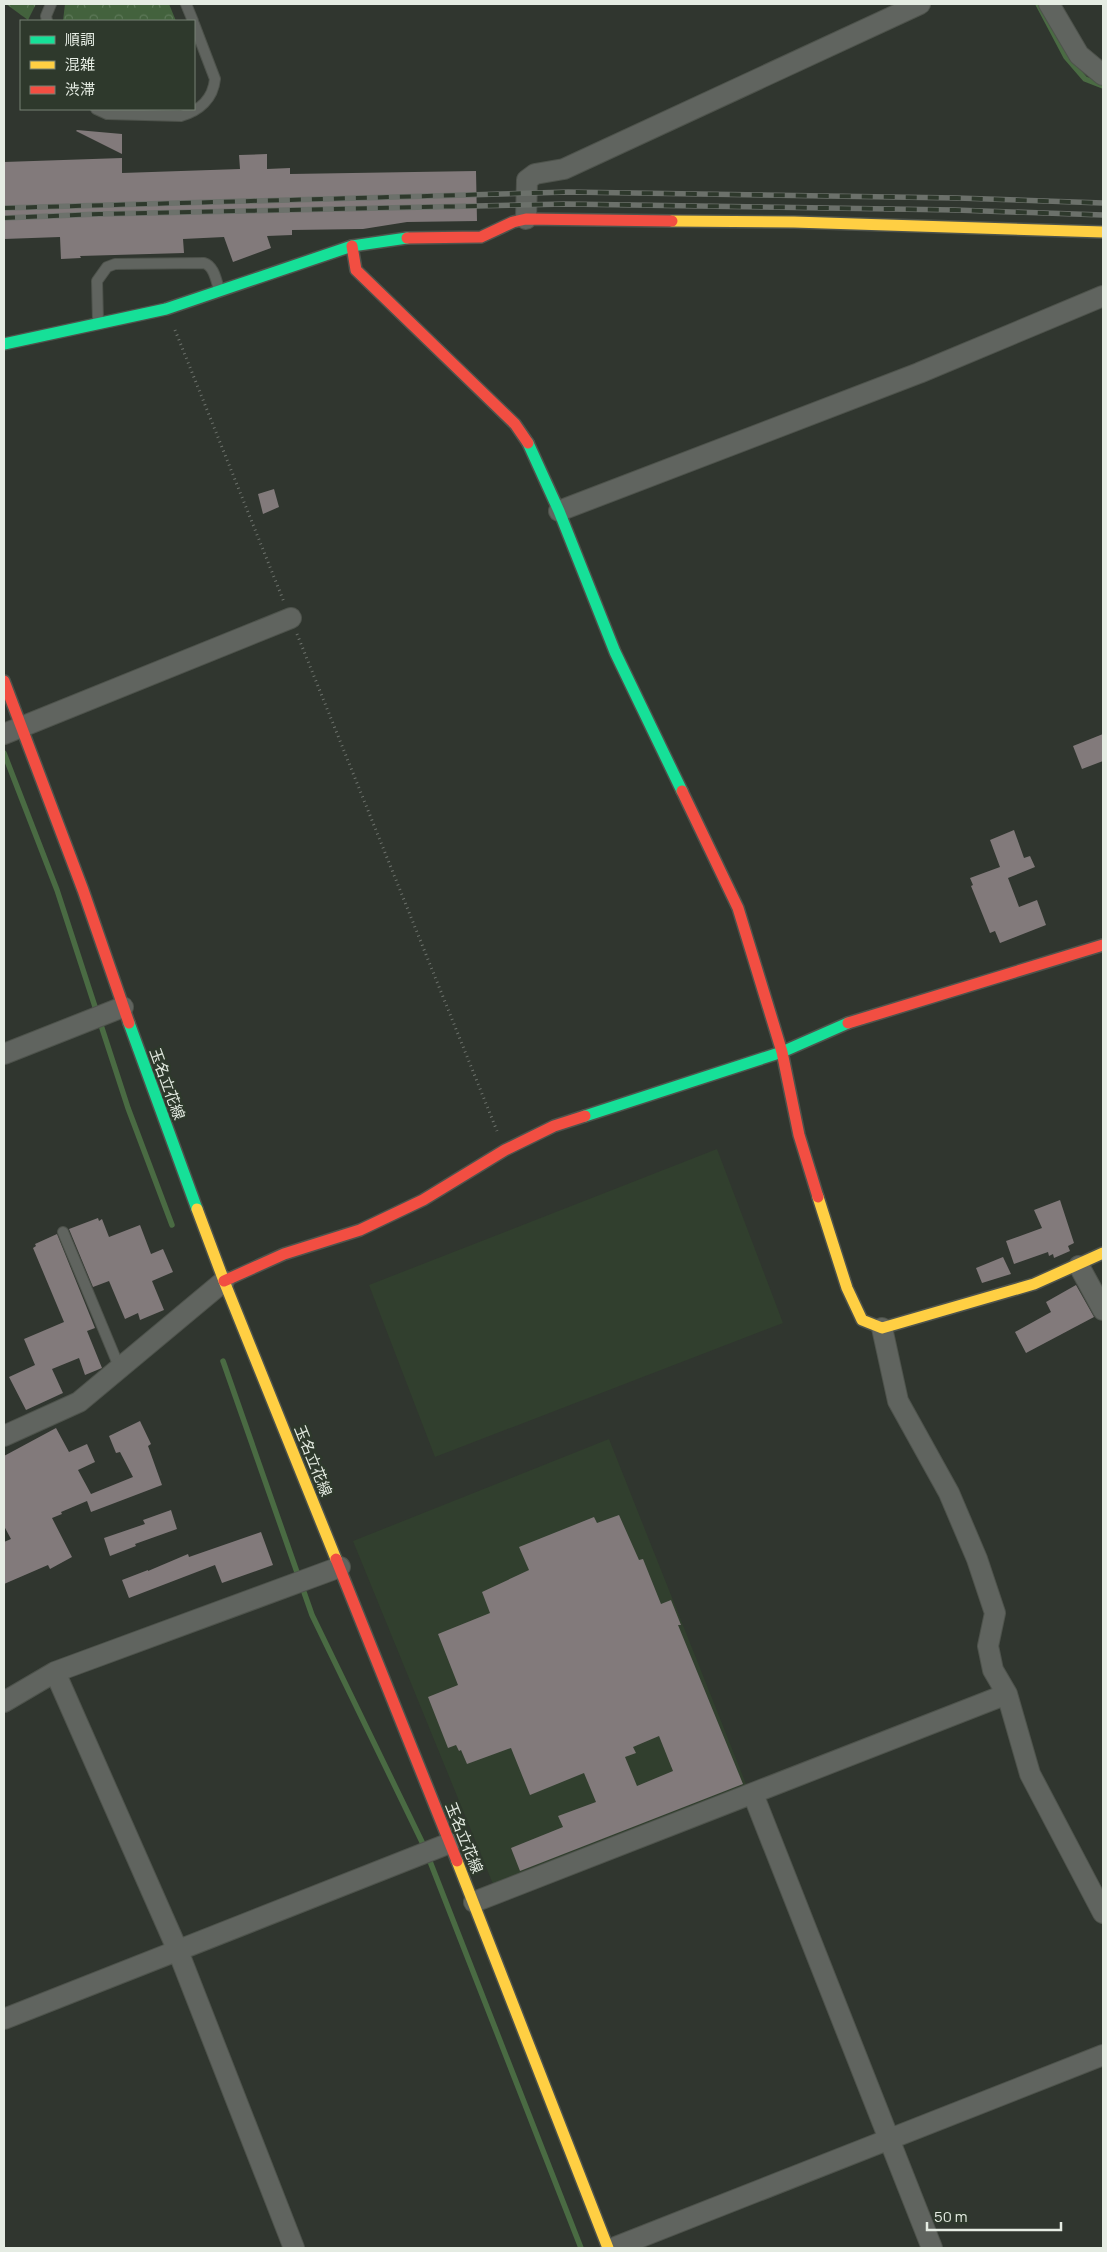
<svg xmlns="http://www.w3.org/2000/svg" width="1107" height="2252" font-family="Manrope,'Noto Sans JP',sans-serif">
	<defs>
		<pattern id="forest-crowns" width="20" height="18" patternUnits="userSpaceOnUse" patternTransform="scale(1.25)"><rect width="20" height="18" fill="#43623d"/><path d="M2 6a3 3 0 1 1 6 0M12 15a3 3 0 1 1 6 0" fill="none" stroke="#5e7959"/></pattern>
	</defs>
	<rect width="100%" height="100%" fill="#30362f"/>
	<path fill="#313f2e" d="M717 1149 783 1323 435 1457 369 1285Z
		M609 1439 750 1794 495 1889 353 1541Z"/>
	<path fill="url(#forest-crowns)" d="M6 4H36L28 20Z
		M65 4H169L176 21H63Z"/>
	<g fill="none" stroke-linecap="round" stroke-linejoin="round">
		<path stroke="#4a6b43" stroke-width="5.5" d="M1038 4 1066 57 1085 79 1103 86
			M4 753 57 890 128 1108 172 1225
			M223 1361 312 1615 424 1846 581 2248"/>
	</g>
	<path fill="#827a7b" fill-rule="evenodd" d="M77 130 122 134V154L76 131Z
		M267 154V169L290 168V174L476 171 477 221 407 222 363 229 292 230V235L267 236 271 248 233 262 224 237 183 239 184 253 80 256 81 258 61 259 60 237 4 239V162L122 158V173L240 169 239 155Z
		M274 489 279 507 263 514 258 494Z
		M1103 734V761L1082 769 1073 746Z
		M1014 830 1024 858 1030 856 1035 867 1008 878 1019 907 1037 900 1046 925 1000 943 995 931 990 933 971 886 973 885 970 878 1000 867 990 840Z
		M1060 1200 1074 1243 1068 1246 1070 1251 1054 1258 1053 1254 1049 1256 1048 1252 1014 1264 1006 1241 1042 1228 1034 1210Z
		M98 1218 99 1221 102 1219 109 1237 140 1225 151 1254 163 1249 173 1272 152 1281 164 1310 140 1320 138 1313 125 1319 109 1281 93 1287 69 1229Z
		M57 1234 95 1328 87 1331 102 1368 85 1375 79 1358 52 1369 63 1393 26 1410 9 1377 35 1365 24 1339 64 1322 33 1248 36 1246 35 1244Z
		M1003 1257 1011 1274 982 1283 976 1268Z
		M1076 1285 1094 1317 1026 1353 1015 1332 1051 1312 1046 1302Z
		M140 1421 151 1444 148 1446 162 1485 91 1512 87 1501 61 1512 62 1514 52 1518 72 1557 50 1569 48 1565 4 1584V1542L11 1539 4 1526V1456L56 1428 69 1452 87 1444 95 1462 78 1470 91 1494 133 1477 120 1452 116 1453 109 1436Z
		M171 1510 177 1529 135 1544 136 1546 110 1556 104 1538 145 1524 143 1520Z
		M619 1515 639 1560 643 1559 661 1604 671 1600 681 1625H678L743 1784 520 1871 511 1848 563 1827 558 1816 596 1802 584 1773 530 1795 511 1748 467 1764 461 1750 459 1751 456 1745 448 1748 428 1697 458 1685 438 1634 490 1613 482 1592 529 1570 519 1547 594 1517 597 1523ZM659 1736 673 1771 637 1786 625 1757 636 1753 633 1747Z
		M261 1532 273 1565 222 1583 215 1565 129 1598 122 1580 148 1570V1571L188 1554 189 1557Z"/>
	<g fill="none" stroke-linecap="round" stroke-linejoin="round">
		<g stroke="#4e534c" stroke-width="12">
			<path id="lane" d="M186 4 193 21
				M47 21 46 16 51 4
				M96 109 107 114 181 116C199 111 213 99 215 79L194 24
				M98 322 97 281 107 267 115 264 204 263C214 266 216 280 219 289
				M63 1232 120 1369"/>
		</g>
		<g stroke="#4e534c" stroke-width="22">
			<path id="street" d="M1049 4 1079 55 1103 75
				M526 219 527 180 535 174 564 169 920 4
				M559 511 919 373 1103 296
				M4 734 291 618
				M4 1054 123 1007
				M1079 1266 1103 1310
				M882 1328 898 1401 949 1493 977 1559 995 1613 988 1646 993 1670 1007 1694 1030 1774 1103 1913
				M4 1436 79 1402 224 1281
				M55 1672 178 1951 294 2248
				M4 1702 55 1672 340 1567
				M753 1794 932 2248
				M474 1902 1007 1694
				M4 2019 450 1843
				M613 2248 1103 2055"/>
		</g>
		<g stroke="#4e534c" stroke-width="14">
			<path id="fast" d="M4 344 166 309 352 246 407 238
				M528 443 559 511 615 652 682 791
				M129 1023 197 1209
				M585 1116 782 1052 848 1023"/>
		</g>
		<g stroke="#4e534c" stroke-width="14">
			<path id="slow" d="M672 221 794 222 1103 232
				M818 1197 847 1288 862 1320 882 1328 1034 1284 1103 1253
				M197 1209 224 1281 336 1559
				M457 1861 608 2248"/>
		</g>
		<g stroke="#4e534c" stroke-width="14">
			<path id="jam" d="M407 238 481 237 513 222 526 219 672 221
				M352 246 356 270 515 424 528 443
				M4 681 83 890 129 1023
				M682 791 738 908 782 1052 799 1135 818 1197
				M848 1023 1103 945
				M224 1281 284 1254 360 1230 423 1200 505 1150 554 1126 585 1116
				M336 1559 457 1861"/>
		</g>
		<path stroke="#6d726c" stroke-width="3" stroke-dasharray="1 4" stroke-linecap="butt" d="M175 330 284 602
			M297 634 497 1131"/>
		<use href="#lane" stroke="#60645f" stroke-width="10"/>
		<use href="#street" stroke="#60645f" stroke-width="20"/>
		<use href="#fast" stroke="#16e098" stroke-width="11"/>
		<use href="#slow" stroke="#ffcf43" stroke-width="11"/>
		<use href="#jam" stroke="#f24e42" stroke-width="11"/>
		<g stroke="#6c716b" stroke-width="5.5">
			<path id="rail" d="M4 208 568 192 957 198 1103 203
				M4 218 99 214 566 204 955 210 1103 215"/>
		</g>
		<use href="#rail" stroke="#2e392c" stroke-width="4" stroke-dasharray="11" stroke-linecap="butt"/>
	</g>
	<g text-anchor="middle" stroke-width="5" stroke-linejoin="round" paint-order="stroke">
		<g font-size="15" fill="#e5ece3" stroke="#2e392c">
			<text transform="translate(167 1084) rotate(70)" y="5">玉名立花線</text>
			<text transform="translate(313 1461) rotate(68)" y="5">玉名立花線</text>
			<text transform="translate(464 1838) rotate(68)" y="5">玉名立花線</text>
		</g>
	</g>
	<rect width="1107" height="2252" fill="none" stroke="#e5ece3" stroke-width="10"/>
	<rect x="20" y="20" width="175" height="90" fill="#2e392c" stroke="#778175"/>
	<rect x="30" y="36" width="25" height="8" fill="#16e098" stroke="#778175"/>
	<text x="65" y="45" font-size="15" fill="#e5ece3">順調</text>
	<rect x="30" y="61" width="25" height="8" fill="#ffcf43" stroke="#778175"/>
	<text x="65" y="70" font-size="15" fill="#e5ece3">混雑</text>
	<rect x="30" y="86" width="25" height="8" fill="#f24e42" stroke="#778175"/>
	<text x="65" y="95" font-size="15" fill="#e5ece3">渋滞</text>
	<path d="M927 2222v8h134v-8" fill="none" stroke="#e5ece3" stroke-width="2.5"/>
	<text x="934" y="2222" font-size="15" fill="#e5ece3" stroke="#2e392c" stroke-width="4" paint-order="stroke">50 m</text>
</svg>
